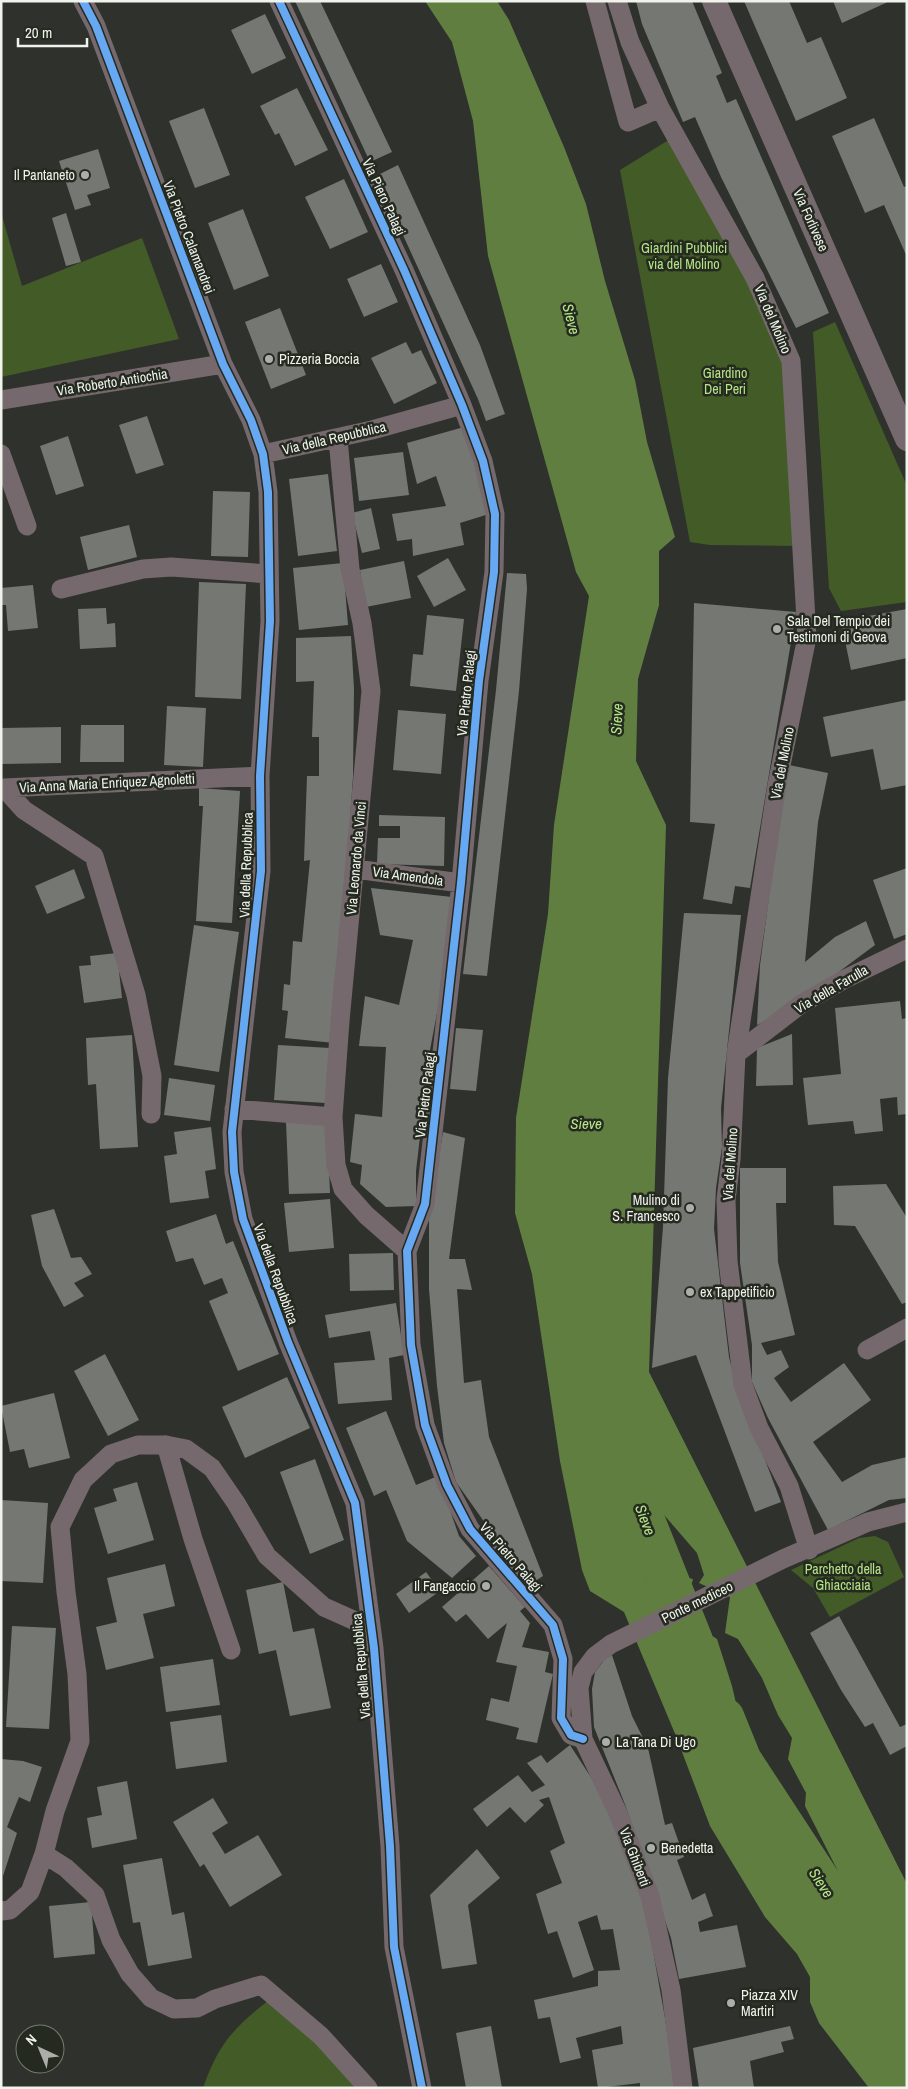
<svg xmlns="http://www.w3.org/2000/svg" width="908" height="2089" font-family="'Archivo Narrow',sans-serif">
	<rect width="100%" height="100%" fill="#2f322c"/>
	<path fill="#435c27" d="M672 138 788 361 797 546 710 545 690 542 620 170Z
		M1 212 22 286 142 238 179 339 1 377Z
		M835 322 907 486V602L841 611 829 588 813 332Z
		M875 1536 888 1542 904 1577 830 1617 813 1588 791 1570 859 1538Z
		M269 2000 322 2046 360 2088H203C218 2045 233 2028 269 2000Z"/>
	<path fill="#617e41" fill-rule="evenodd" d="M425 1H497L509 20 564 147 586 204 605 281 635 380 647 442 675 537 659 551V605L638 679 636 761 666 825 649 1372 907 1884V2088H869L819 2023 810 2002V1977L797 1954 765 1917 710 1826 676 1736 624 1612 590 1591 582 1570 560 1461 532 1274 515 1213 516 1118 548 914 554 825 589 596 576 572 488 256 473 121 452 42ZM644 1485 652 1501 697 1553 704 1575 699 1583 730 1597 725 1633 738 1639 762 1678 778 1715 792 1738 788 1759 806 1793 805 1806 849 1893 852 1908 860 1921 854 1938 832 1921 809 1898 783 1860 746 1772 748 1755 732 1686 717 1639 683 1617 693 1579 679 1576 668 1595 658 1598C645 1583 642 1569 640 1549 631 1541 624 1516 629 1504 632 1497 639 1490 644 1485Z"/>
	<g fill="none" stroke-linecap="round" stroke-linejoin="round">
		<path stroke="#617e41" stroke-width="41" d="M625 1438 638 1504 693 1642
			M724 1718 741 1760 907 2014"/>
	</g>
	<path fill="#757872" d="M295 1H320L392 152 370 162Z
		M636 1H692L722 73 716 76 727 103 736 99 829 313 796 328 721 177 695 117 683 122 642 24Z
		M744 1H789L807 43 821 37 847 98 796 121Z
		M833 1H890L842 23Z
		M265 14 286 58 252 74 231 30Z
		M297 88 328 150 295 166 279 133 275 135 260 106Z
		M204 108 230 175 195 188 169 121Z
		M874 118 904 187 907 186V257L884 205 865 213 832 136Z
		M98 149 110 188 87 195 91 205 75 210 59 161Z
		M398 165 480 345 505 414 486 421 478 399 376 176Z
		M344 179 368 232 330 249 305 197Z
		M243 209 269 276 234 290 208 223Z
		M66 213 81 262 66 266 52 218Z
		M381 264 398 302 364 317 347 279Z
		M280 308 306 375 271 389 245 322Z
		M406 342 412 354 421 350 437 383 394 404 371 358Z
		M147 416 164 465 136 474 119 425Z
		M464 427 489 514 460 523 464 545 413 556 412 539 397 541 392 514 446 506 436 476 417 484 407 443Z
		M68 436 84 486 56 495 40 446Z
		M403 452 409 495 359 501 354 458Z
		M328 474 337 551 298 556 289 479Z
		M213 491 250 492 248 557 211 556Z
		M371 508 380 549 362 553 352 513Z
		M129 525 137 557 88 570 80 537Z
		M448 558 466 590 434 607 417 576Z
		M404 561 411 598 366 607 360 570Z
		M343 563 348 625 299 630 293 568Z
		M507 573 526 574 527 589 519 691 487 976 463 974 496 690Z
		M199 582 246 584 241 699 195 697Z
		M33 585 38 628 8 631 6 605H1V588Z
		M694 603 796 612 750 888 735 886 732 904 703 899 715 824 690 822Z
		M106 608 107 624 115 623 116 647 80 649 78 609Z
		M907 609V658L851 670 841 621Z
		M427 615 464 619 456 691 410 686 413 654 423 655Z
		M351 636 354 689 353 777 334 1043 285 1038 288 1011 282 1010 284 984 290 985 293 941 302 942 310 860 304 861 307 776H319V737H312L314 681 296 682V638Z
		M907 700V785L881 790 873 749 831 757 823 717Z
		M167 706 206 708 203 767 164 765Z
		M398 710 446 714 441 774 393 770Z
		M81 725H124V762H80Z
		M61 727V763L1 764V728Z
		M789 765 828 773 818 822 805 962 835 937 866 921 875 945 789 1009 757 1025 760 965 780 814Z
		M199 788 240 791 232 923 196 921 203 806H199Z
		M379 815 445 817 444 866 377 864 378 838H400V826H379Z
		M907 868V934L894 939 873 880Z
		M74 869 85 898 47 914 35 886Z
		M371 888 452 897 445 971 430 1050 416 1171V1206L386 1207 360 1184 362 1165 350 1162 355 1114 382 1117 386 1047 359 1046 365 996 399 1005 413 940 380 935Z
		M684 913 741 915 721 1108 722 1147 716 1188 714 1229 729 1357 734 1378 781 1502 755 1512 696 1355 652 1368 663 1227 668 1078Z
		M194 925 239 932 219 1072 174 1065Z
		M117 953 122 998 84 1003 79 966 91 965 90 956Z
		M900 1001 902 1019 907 1018V1114L898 1115 897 1097 880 1099 883 1131 855 1134 853 1121 808 1125 803 1078 841 1074 835 1008Z
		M456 1028 483 1030 476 1091 450 1089Z
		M792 1034 793 1085 756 1086 757 1048Z
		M132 1035 138 1147 100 1149 96 1084 88 1085 86 1038Z
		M278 1045 330 1048 326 1103 274 1100Z
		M169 1078 215 1085 210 1121 164 1115Z
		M327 1120 330 1193 289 1194 286 1122Z
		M211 1127 216 1169 205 1171 209 1198 170 1203 164 1156 177 1154 174 1132Z
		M443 1132 465 1138 449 1259H465L472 1290 457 1289 464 1383 481 1380 489 1437 543 1576 529 1585 456 1482 444 1443 437 1386 429 1289V1218Z
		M740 1168H786V1203H776L778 1262 795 1335 761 1343 767 1355 781 1350 789 1367 774 1378 791 1402 844 1363 871 1400 813 1442 842 1482 872 1465 907 1457V1498L889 1500 828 1530 768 1418 752 1382V1345L740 1263Z
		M886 1184 907 1218V1302L902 1304 855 1226 834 1225 833 1186Z
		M330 1199 334 1248 289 1252 284 1203Z
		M54 1209 71 1258 81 1257 92 1274 74 1283 84 1296 64 1307 42 1266 31 1215Z
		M216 1214 226 1244 233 1241 279 1354 238 1371 209 1301 228 1293 222 1278 204 1285 193 1258 176 1262 166 1231Z
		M393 1253 394 1290 350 1291 349 1254Z
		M396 1303 404 1355 389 1358 392 1400 338 1404 334 1363 375 1360 370 1331 329 1338 325 1315Z
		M105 1354 139 1420 108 1436 74 1371Z
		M287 1377 310 1428 245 1458 222 1407Z
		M54 1393 70 1458 29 1468 24 1449 10 1452 1 1406Z
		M386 1411 416 1485 438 1476 459 1536 476 1556 452 1578 407 1541 386 1490 374 1496 346 1428Z
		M315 1459 344 1540 310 1554 280 1472Z
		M137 1482 154 1540 108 1554 94 1508 117 1501 113 1489Z
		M1 1500 48 1503 43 1583 1 1581Z
		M165 1564 175 1606 143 1614 154 1658 106 1670 96 1627 117 1622 107 1578Z
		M489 1566 525 1607 520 1611 530 1623 522 1647 549 1652 545 1672 553 1674 537 1743 516 1739 519 1728 486 1720 491 1698 509 1702 517 1666 496 1662 507 1623 488 1639 466 1614 456 1622 442 1607Z
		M426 1572 440 1591 409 1613 396 1594Z
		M283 1582 293 1632 314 1628 331 1708 290 1716 276 1650 259 1654 246 1590Z
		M839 1616 900 1727 907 1724V1746L890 1755 873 1723 865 1727 841 1690 810 1633Z
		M12 1626 56 1628 49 1729 6 1727Z
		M612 1655 632 1716 648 1748 665 1825 672 1823 684 1857 677 1860 692 1900 705 1893 713 1916 698 1922 700 1932 737 1925 746 1967 679 1979 671 1938 626 1807 594 1727 592 1689 595 1672 605 1659Z
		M213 1659 220 1705 166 1712 160 1667Z
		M221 1715 227 1762 176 1769 170 1722Z
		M570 1745 607 1802 643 1895 665 2018 675 2088H640V2083L598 2088 592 2050 623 2044 621 2026 576 2038 581 2058 560 2063 550 2017 538 2019 534 2000 598 1986V1971L620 1970 613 1929 601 1930 597 1915 578 1922 594 1970 573 1978 557 1931 548 1934 536 1894 562 1883 550 1851 565 1843 549 1797 539 1800 544 1805 525 1823 510 1807 487 1827 473 1809 518 1775 532 1792 545 1785 527 1763 541 1755 547 1763Z
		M1 1759 23 1761 42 1767 30 1802 19 1797 7 1827 17 1833 3 1876Z
		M127 1781 137 1839 92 1848 87 1818 102 1815 97 1787Z
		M213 1798 228 1823 212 1833 225 1854 258 1835 282 1875 230 1907 204 1864 200 1867 173 1822Z
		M477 1849 500 1878 468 1905 477 1964 442 1969 430 1895Z
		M162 1858 172 1915 184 1912 192 1958 148 1966 140 1922 133 1923 123 1865Z
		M91 1902 95 1954 54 1958 49 1906Z
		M491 2026 502 2088H466L456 2033Z
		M790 2026 794 2039 781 2042 784 2052 750 2061 754 2088H699L693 2048Z"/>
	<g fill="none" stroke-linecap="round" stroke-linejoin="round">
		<path stroke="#75696d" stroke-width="19" d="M83 1 96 26 223 364 251 420 263 454 268 492 270 621 260 776 261 871 232 1132 234 1172 243 1219 288 1342 355 1503 374 1648 390 1846 394 1947 422 2088
			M279 1 404 270 462 405 483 461 495 514 494 572 479 681 461 883 425 1204 407 1251 411 1345 425 1425 447 1485 470 1529 553 1625 563 1659 561 1718 571 1735 583 1739
			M595 1 628 122 660 108
			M617 1 630 42 660 108 755 278 791 361 807 637 777 785 736 1054 731 1159 726 1200 728 1261 743 1385 759 1428 789 1486 809 1550
			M1 400 223 364
			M338 439 350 569 362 623 371 691 340 1021 333 1117 336 1165 343 1189 366 1215 407 1251
			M1 454 27 526
			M263 454 372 430 462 405
			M61 589 143 569 171 567 269 574
			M355 869 461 883
			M736 1054 801 1004 845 979 907 949
			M234 1109 333 1117
			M151 1114 152 1076 136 995 94 856 24 810 4 788 260 776
			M867 1350 907 1328
			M166 1445 193 1539 231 1650
			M44 1854 66 1868 95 1895 111 1940 130 1974 151 1998 174 2009 197 2008 215 1999 261 1985 321 2036 368 2088
			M1 1911 10 1910 30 1892 44 1854 55 1811 80 1741 77 1674 66 1592 60 1527 83 1480 111 1454 138 1445H166L186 1449 212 1468 236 1503 267 1556 324 1607 371 1628
			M683 2088 671 1990 650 1896 618 1813 583 1739 579 1688 583 1672 595 1656 611 1644 783 1559 868 1522 907 1512"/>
		<path stroke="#75696d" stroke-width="24" d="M714 1 907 439"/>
		<g stroke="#252a20" stroke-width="11">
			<path id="cycleway" d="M83 1 96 26 223 364 251 420 263 454 268 492 270 621 260 776 261 871 232 1132 234 1172 243 1219 288 1342 355 1503 374 1648 390 1846 394 1947 422 2088
				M279 1 404 270 462 405 483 461 495 514 494 572 479 681 461 883 425 1204 407 1251 411 1345 425 1425 447 1485 470 1529 553 1625 563 1659 561 1718 571 1735 583 1739"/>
		</g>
		<use href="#cycleway" stroke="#66a8f1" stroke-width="8"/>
	</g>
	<g fill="#acafa9" stroke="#252a20" stroke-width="2">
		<circle cx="85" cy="175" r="5"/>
		<circle cx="269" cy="359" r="5"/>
		<circle cx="777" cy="629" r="5"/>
		<circle cx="690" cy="1208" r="5"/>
		<circle cx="690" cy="1292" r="5"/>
		<circle cx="486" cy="1586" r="5"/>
		<circle cx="606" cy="1742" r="5"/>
		<circle cx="651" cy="1848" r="5"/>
		<circle cx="731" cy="2003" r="5"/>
	</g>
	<g text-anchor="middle" stroke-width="5" stroke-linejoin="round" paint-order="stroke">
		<g font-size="14" fill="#eff3ec" stroke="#252a20" text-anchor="start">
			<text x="75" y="180" text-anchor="end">Il Pantaneto</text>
			<text x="279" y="364">Pizzeria Boccia</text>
			<text x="787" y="626">Sala Del Tempio dei<tspan x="787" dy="16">Testimoni di Geova</tspan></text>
			<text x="680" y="1205" text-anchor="end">Mulino di<tspan x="680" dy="16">S. Francesco</tspan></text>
			<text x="700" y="1297">ex Tappetificio</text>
			<text x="476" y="1591" text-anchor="end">Il Fangaccio</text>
			<text x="616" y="1747">La Tana Di Ugo</text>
			<text x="661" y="1853">Benedetta</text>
			<text x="741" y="2000">Piazza XIV<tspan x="741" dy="16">Martiri</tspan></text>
		</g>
		<g font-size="14" fill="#eff3ec" stroke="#252a20">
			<text transform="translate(384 197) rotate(65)" y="5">Via Piero Palagi</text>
			<text transform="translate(811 220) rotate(66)" y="5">Via Forlivese</text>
			<text transform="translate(189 237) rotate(69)" y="5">Via Pietro Calamandrei</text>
			<text transform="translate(773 319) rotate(67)" y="5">Via del Molino</text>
			<text transform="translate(112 382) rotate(-9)" y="5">Via Roberto Antiochia</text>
			<text transform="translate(334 438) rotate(-13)" y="5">Via della Repubblica</text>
			<text transform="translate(466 693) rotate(-84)" y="5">Via Pietro Palagi</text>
			<text transform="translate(782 763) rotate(-79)" y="5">Via del Molino</text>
			<text transform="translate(107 783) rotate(-3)" y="5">Via Anna Maria Enriquez Agnoletti</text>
			<text transform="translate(356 858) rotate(-85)" y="5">Via Leonardo da Vinci</text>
			<text transform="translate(246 865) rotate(-88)" y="5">Via della Repubblica</text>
			<text transform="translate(408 876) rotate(8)" y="5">Via Amendola</text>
			<text transform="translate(831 989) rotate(-30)" y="5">Via della Farulla</text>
			<text transform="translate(425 1095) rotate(-83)" y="5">Via Pietro Palagi</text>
			<text transform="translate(730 1164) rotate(-86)" y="5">Via del Molino</text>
			<text transform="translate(276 1274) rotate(70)" y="5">Via della Repubblica</text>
			<text transform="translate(511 1557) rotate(49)" y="5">Via Pietro Palagi</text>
			<text transform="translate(697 1602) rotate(-26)" y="5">Ponte mediceo</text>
			<text transform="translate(361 1666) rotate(-95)" y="5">Via della Repubblica</text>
			<text transform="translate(635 1857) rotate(69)" y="5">Via Ghiberti</text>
		</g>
		<g font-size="14" fill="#b4e385" stroke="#252a20">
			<text x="684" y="253">Giardini Pubblici<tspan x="684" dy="16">via del Molino</tspan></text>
			<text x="725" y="378">Giardino<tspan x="725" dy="16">Dei Peri</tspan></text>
			<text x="843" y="1574">Parchetto della<tspan x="843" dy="16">Ghiacciaia</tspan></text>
		</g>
		<g font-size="15" font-style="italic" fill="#b6e587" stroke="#252a20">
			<text transform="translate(571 319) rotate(76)" y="5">Sieve</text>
			<text transform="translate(617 719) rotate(-87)" y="5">Sieve</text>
			<text x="586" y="1129">Sieve</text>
			<text transform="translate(645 1520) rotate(69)" y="5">Sieve</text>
			<text transform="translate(821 1883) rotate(57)" y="5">Sieve</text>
		</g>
	</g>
	<rect width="908" height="2089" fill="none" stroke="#eff3ec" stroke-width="5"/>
	<g transform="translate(40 2049) rotate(316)"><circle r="24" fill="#252a20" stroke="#767a72"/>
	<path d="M0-4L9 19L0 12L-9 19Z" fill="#acafa9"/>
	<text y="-8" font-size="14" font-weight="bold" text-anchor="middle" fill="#eff3ec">N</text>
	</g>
	<path d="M18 38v8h69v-8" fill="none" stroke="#eff3ec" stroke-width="2.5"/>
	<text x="25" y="38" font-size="15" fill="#eff3ec" stroke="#252a20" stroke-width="4" paint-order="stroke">20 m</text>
</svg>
